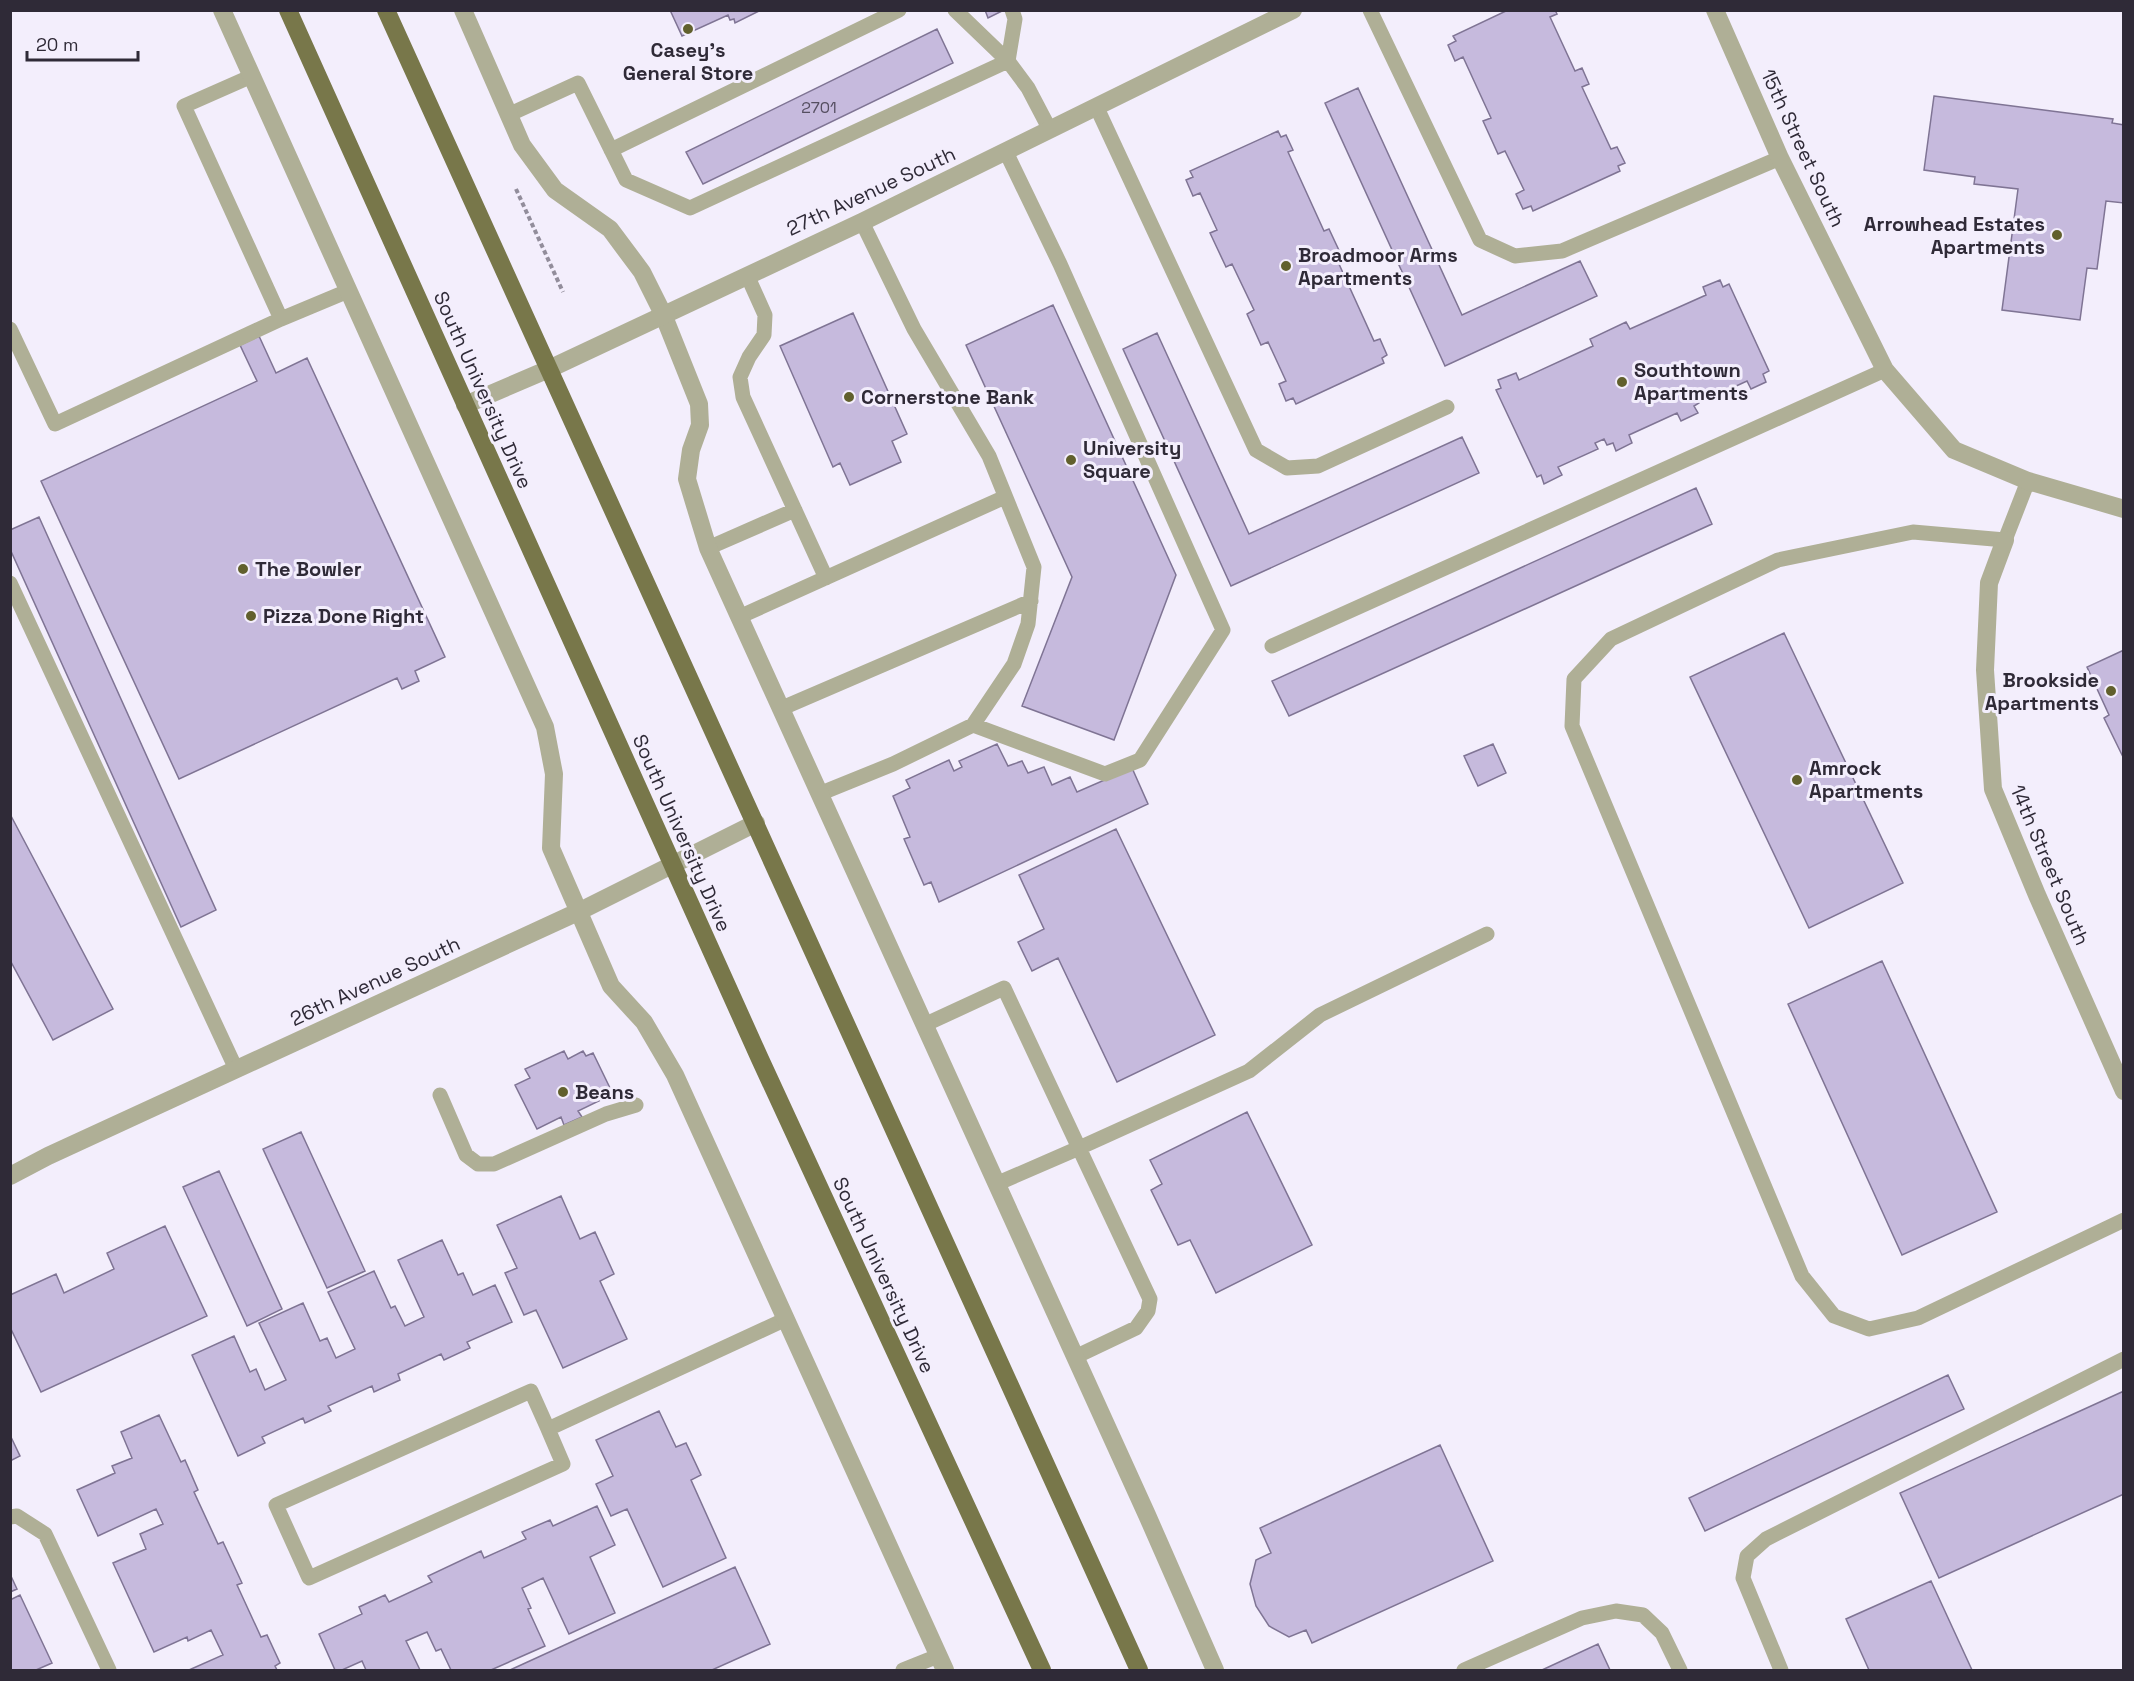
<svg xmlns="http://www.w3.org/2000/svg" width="2134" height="1681" font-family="'Space Grotesk',sans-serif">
	<rect width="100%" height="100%" fill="#f3eefc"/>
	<path fill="#c6badd" stroke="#7f7494" stroke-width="1.5" d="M670 10H761L735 23 734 19 730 20 728 15 682 36Z
		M985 10H1004L988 18Z
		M1508 10H1555L1557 14 1550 17 1575 71 1582 68 1589 84 1582 87 1611 149 1617 147 1625 163 1618 166 1620 171 1533 211 1531 206 1523 209 1516 194 1524 190 1505 151 1498 154 1483 121 1491 118 1463 57 1455 61 1448 45 1456 41 1453 36Z
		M937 29 953 63 703 184 686 152Z
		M1358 88 1462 315 1580 261 1597 296 1445 366 1325 103Z
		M1934 96 2113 119 2112 123 2124 125V203L2106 201 2097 269 2087 268 2080 320 2002 310 2018 189 1974 184 1975 177 1924 170Z
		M1278 131 1281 137 1286 135 1293 150 1288 152 1324 231 1329 229 1344 261 1339 264 1374 341 1380 339 1387 355 1382 358 1384 363 1296 404 1293 398 1286 401 1279 384 1286 381 1268 342 1261 345 1247 314 1254 310 1232 264 1226 267 1210 233 1217 230 1200 193 1193 196 1186 180 1193 177 1190 171Z
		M1720 280 1723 287 1729 284 1769 371 1763 374 1766 382 1751 389 1747 381 1708 399 1705 392 1696 396 1699 403 1694 406 1698 413 1681 421 1677 413 1629 435 1632 443 1616 451 1613 443 1607 445 1604 439 1595 443 1598 449 1558 467 1562 475 1544 484 1541 475 1537 477 1496 390 1501 388 1498 380 1516 373 1519 380 1593 346 1590 339 1626 322 1630 329 1706 295 1703 287Z
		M1053 305 1176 575 1114 740 1022 706 1072 577 966 345Z
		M853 313 907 434 892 441 901 462 850 485 840 463 833 467 780 346Z
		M1157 333 1249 534 1462 437 1479 473 1231 586 1123 349Z
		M259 336 276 373 307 358 445 657 415 671 419 681 402 689 397 678 179 779 41 481 257 381 240 345Z
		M1696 488 1712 524 1289 716 1272 681Z
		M39 517 216 910 181 927 10 549V530Z
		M1784 633 1903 883 1809 928 1690 677Z
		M2124 650V759L2104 718 2109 715 2087 667Z
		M997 744 1008 766 1022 761 1028 773 1044 767 1052 785 1070 777 1077 792 1132 768 1148 804 939 902 931 882 924 885 904 839 910 837 893 796 910 788 906 780 949 760 954 771 962 767 959 761Z
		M1493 744 1506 773 1478 786 1464 756Z
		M10 814 113 1009 53 1040 10 960Z
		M1116 829 1215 1035 1117 1082 1058 958 1032 971 1018 942 1044 929 1019 875Z
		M1882 961 1997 1212 1902 1255 1788 1004Z
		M564 1051 568 1059 583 1051 586 1056 593 1053 611 1090 602 1093 605 1098 578 1111 582 1117 564 1125 561 1117 537 1129 515 1085 530 1078 525 1069Z
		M1247 1112 1312 1245 1216 1293 1190 1240 1178 1245 1151 1190 1162 1184 1150 1160Z
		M301 1132 365 1271 327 1288 263 1149Z
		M219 1171 282 1309 247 1326 183 1187Z
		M561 1196 580 1239 595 1232 614 1274 600 1281 627 1339 563 1368 536 1310 524 1315 505 1273 517 1268 497 1225Z
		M165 1226 207 1316 41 1392 10 1327V1295L56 1274 64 1293 114 1269 107 1253Z
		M442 1240 458 1275 463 1273 473 1295 495 1285 512 1322 467 1342 470 1348 444 1360 441 1354 398 1374 400 1380 374 1392 372 1386 328 1406 331 1411 305 1423 303 1418 262 1437 265 1443 238 1456 192 1355 234 1336 250 1372 256 1369 265 1390 286 1380 259 1323 303 1303 320 1341 327 1338 336 1358 355 1349 328 1292 374 1271 391 1308 395 1306 405 1326 424 1317 398 1260Z
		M1948 1375 1964 1409 1705 1531 1689 1498Z
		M2124 1391V1494L1939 1578 1900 1493Z
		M659 1411 676 1447 686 1443 701 1475 691 1480 726 1558 663 1587 627 1509 611 1516 596 1484 613 1476 596 1440Z
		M159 1415 181 1462 185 1460 198 1490 194 1492 218 1544 223 1542 242 1583 237 1585 261 1637 267 1635 280 1663 275 1666 277 1670H189L223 1655 211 1630 188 1641 187 1637 154 1652 113 1563 146 1549 140 1534 163 1524 156 1509 98 1536 77 1490 115 1473 112 1466 132 1458 121 1432Z
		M10 1435 20 1456 10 1461Z
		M1440 1445 1493 1561 1312 1643 1306 1630 1289 1637 1269 1626 1256 1606 1250 1584 1256 1560 1271 1553 1260 1528Z
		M597 1506 615 1545 590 1557 615 1613 569 1634 543 1578 522 1588 531 1608 528 1609 545 1646 491 1670H451L441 1649 436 1651 427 1632 406 1641 420 1670H366L362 1661 342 1670H335L319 1634 362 1614 359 1607 385 1595 389 1602 432 1582 428 1576 481 1551 484 1558 526 1539 522 1532 550 1520 553 1526Z
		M735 1567 770 1644 712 1670H510Z
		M10 1574 17 1589 10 1592Z
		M1931 1581 1972 1670H1869L1846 1619Z
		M20 1595 52 1663 36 1670H10V1600Z
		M1598 1644 1610 1670H1542Z"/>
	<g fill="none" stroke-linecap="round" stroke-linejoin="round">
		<path stroke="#928d9b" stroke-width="4" stroke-dasharray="4.5 3" stroke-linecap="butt" d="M516 189 563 292"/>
		<path stroke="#afaf96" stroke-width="15" d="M955 10 1008 61
			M1370 10 1480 240 1515 256 1562 251 1780 158
			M1008 61 1015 19 1012 10
			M252 76 184 106 281 319 348 291
			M1097 108 1256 450 1287 468 1318 466 1447 407
			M508 115 578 83 626 180 690 208 1008 61 1028 88 1050 130
			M611 150 899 10
			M747 275 765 315 764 335 749 357 740 377 743 397 826 578
			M10 329 55 424 281 319
			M2028 481 2005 540 1913 532 1778 560 1611 639 1574 679 1572 726 1802 1276 1834 1316 1869 1329 1918 1318 2124 1220
			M708 548 795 510
			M10 583 236 1069
			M739 617 1005 497
			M1272 646 1885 370
			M780 709 1031 601
			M973 725 1105 774 1140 760 1223 630 1060 264 1006 152
			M819 794 893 764 973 725 1014 664 1028 624 1034 567 989 456 914 329 862 222
			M924 1025 1004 988 1079 1148 1249 1071 1320 1015 1487 934
			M440 1095 466 1155 478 1164H494L606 1114 636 1105
			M996 1184 1079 1148 1150 1299 1148 1311 1136 1328 1075 1357
			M548 1429 563 1464 309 1578 276 1505 531 1391 548 1429 784 1320
			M10 1517 17 1516 45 1534 109 1670
			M903 1670 938 1656
			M1464 1670 1582 1618 1616 1611 1643 1615 1662 1633 1680 1670
			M1781 1670 1743 1578 1747 1556 1766 1539 2124 1359"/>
		<path stroke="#afaf96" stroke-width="18" d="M222 10 545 727 554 774 551 848 611 986 644 1022 675 1075 945 1670
			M463 10 522 145 555 190 610 229 642 272 663 314 699 404 700 425 691 450 687 479 708 548 1147 1515 1215 1670
			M1715 10 1780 158 1885 370 1954 450 2028 481 2124 509
			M2005 540 1989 583 1985 670 1993 789 2037 895 2124 1091
			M10 1176 48 1156 580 911 756 823"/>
		<path stroke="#afaf96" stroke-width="18" d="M465 405 549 369 862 222 1293 10"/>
		<path stroke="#78774a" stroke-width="18" d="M288 10 760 1059 1042 1670
			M386 10 1139 1670"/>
	</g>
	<g fill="#61602d" stroke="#f3eefc" stroke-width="2">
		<circle cx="688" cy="29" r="6"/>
		<circle cx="2057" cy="235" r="6"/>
		<circle cx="1286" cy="266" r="6"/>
		<circle cx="1622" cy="382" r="6"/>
		<circle cx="849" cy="397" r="6"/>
		<circle cx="1071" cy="460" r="6"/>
		<circle cx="243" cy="569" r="6"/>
		<circle cx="251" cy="616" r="6"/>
		<circle cx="2111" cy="691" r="6"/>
		<circle cx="1797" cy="780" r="6"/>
		<circle cx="563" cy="1092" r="6"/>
	</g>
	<g text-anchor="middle" stroke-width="6" stroke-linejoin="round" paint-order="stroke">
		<g font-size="16" fill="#554e60">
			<text x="819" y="113">2701</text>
		</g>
		<g font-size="20" font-weight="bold" fill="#2f2a37" stroke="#f3eefc" text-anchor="start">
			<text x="688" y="57" text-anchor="middle">Casey's<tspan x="688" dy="23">General Store</tspan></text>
			<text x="2045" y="231" text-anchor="end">Arrowhead Estates<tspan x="2045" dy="23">Apartments</tspan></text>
			<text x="1298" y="262">Broadmoor Arms<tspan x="1298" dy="23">Apartments</tspan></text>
			<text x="1634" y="377">Southtown<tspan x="1634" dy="23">Apartments</tspan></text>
			<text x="861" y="404">Cornerstone Bank</text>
			<text x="1083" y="455">University<tspan x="1083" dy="23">Square</tspan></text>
			<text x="255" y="576">The Bowler</text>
			<text x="263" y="623">Pizza Done Right</text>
			<text x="2099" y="687" text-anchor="end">Brookside<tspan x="2099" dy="23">Apartments</tspan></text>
			<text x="1809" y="775">Amrock<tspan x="1809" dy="23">Apartments</tspan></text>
			<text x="575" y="1099">Beans</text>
		</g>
		<g font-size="20" fill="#2f2a37" stroke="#f3eefc">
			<text transform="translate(1803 148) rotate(65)" y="7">15th Street South</text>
			<text transform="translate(871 191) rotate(-25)" y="7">27th Avenue South</text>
			<text transform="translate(483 390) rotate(66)" y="7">South University Drive</text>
			<text transform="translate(682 833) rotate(66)" y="7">South University Drive</text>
			<text transform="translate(2050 865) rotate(67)" y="7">14th Street South</text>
			<text transform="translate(375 981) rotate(-25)" y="7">26th Avenue South</text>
			<text transform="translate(884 1275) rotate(65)" y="7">South University Drive</text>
		</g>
	</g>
	<rect width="2134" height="1681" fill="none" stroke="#2f2a37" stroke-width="24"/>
	<path d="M27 51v9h111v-9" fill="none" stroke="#2f2a37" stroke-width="3"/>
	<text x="36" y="51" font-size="18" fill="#2f2a37" stroke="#f3eefc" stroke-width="4.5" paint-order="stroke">20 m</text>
</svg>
